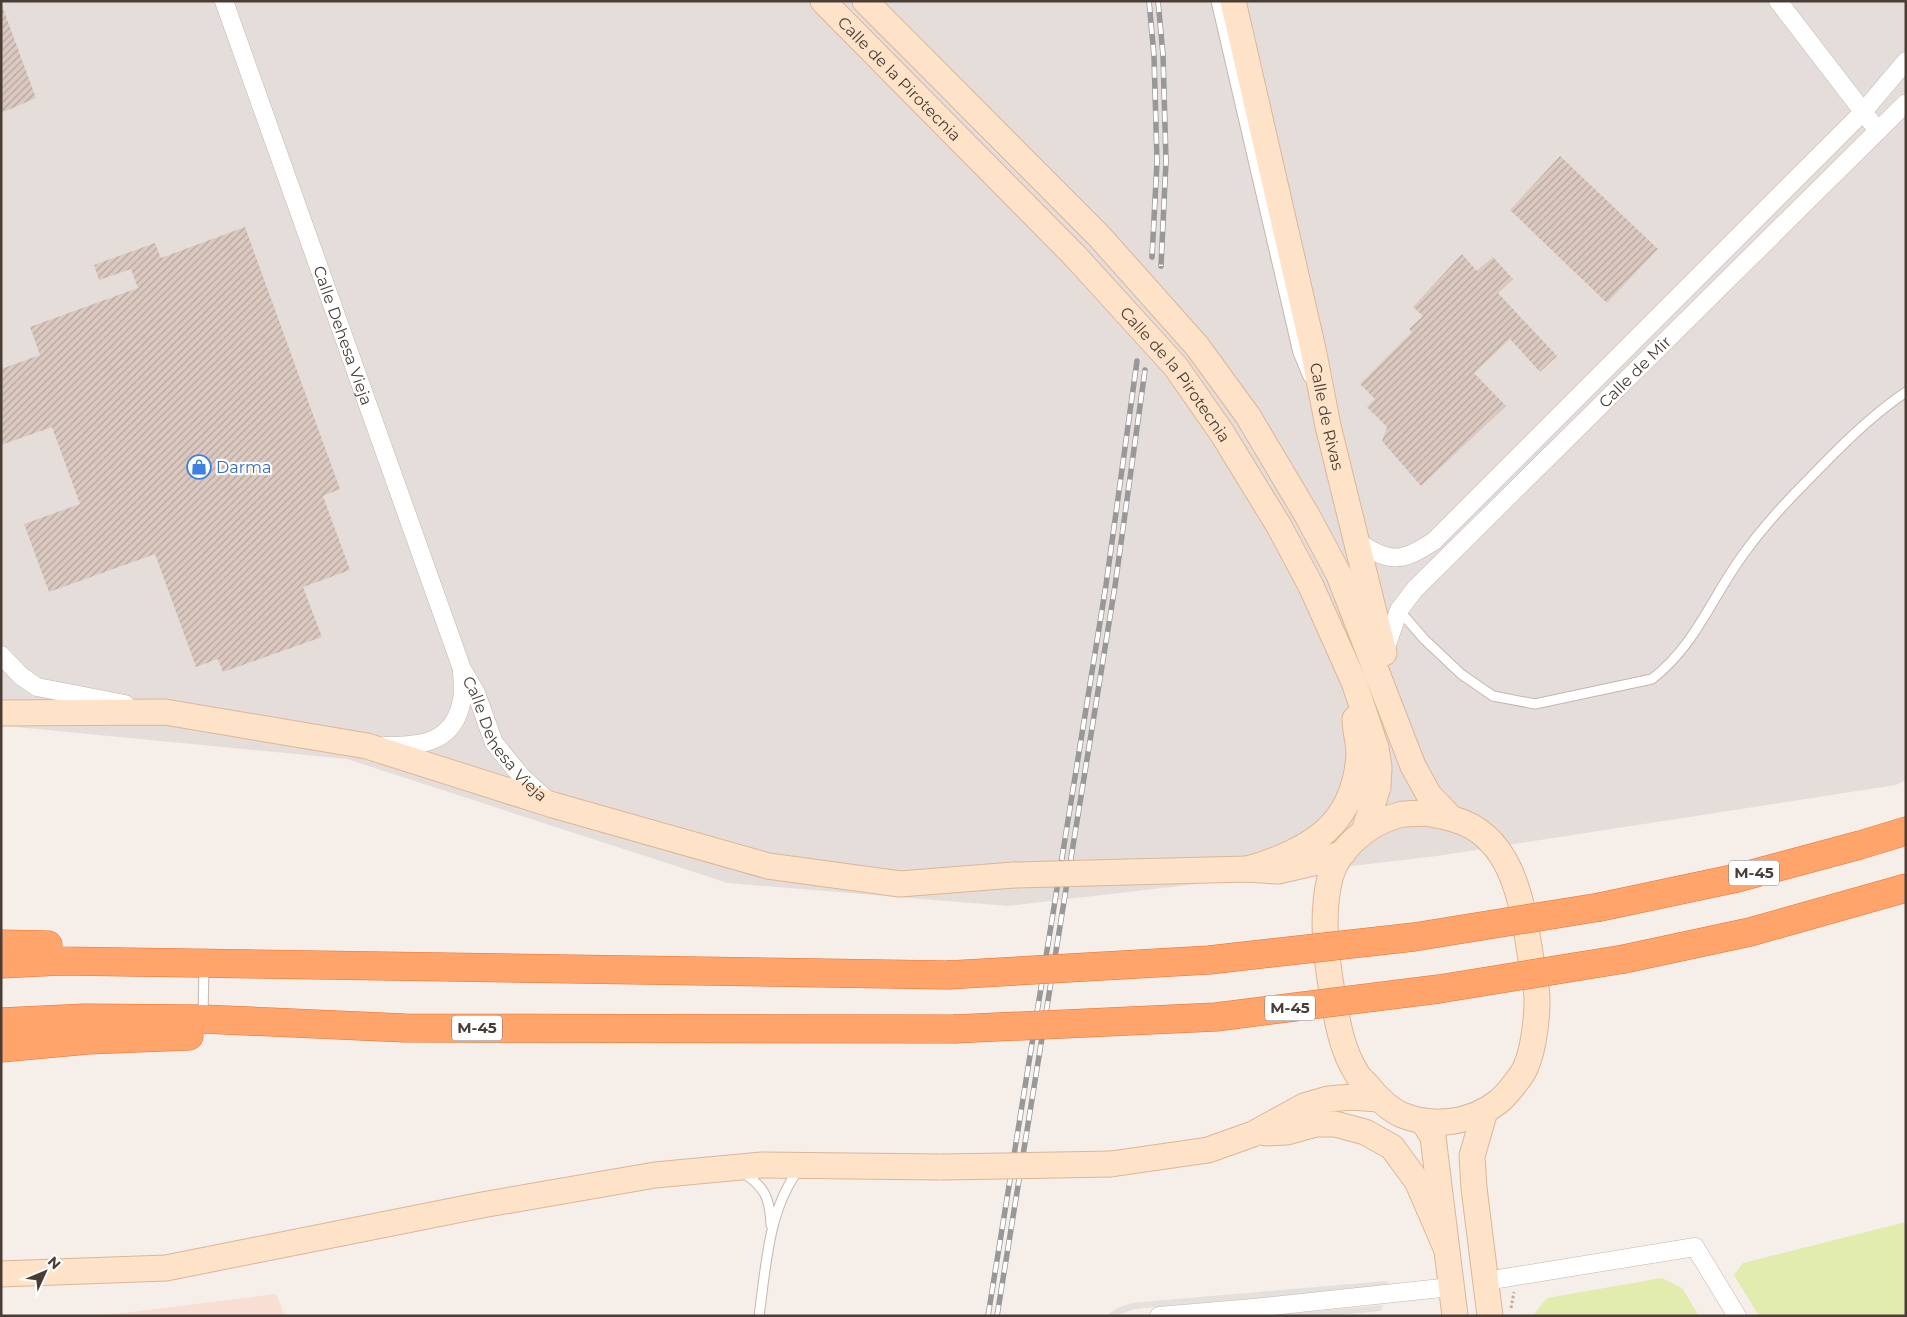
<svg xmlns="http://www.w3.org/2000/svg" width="1907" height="1317" font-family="Montserrat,sans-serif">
	<defs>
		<pattern id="building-hatch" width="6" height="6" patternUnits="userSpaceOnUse" patternTransform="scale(1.25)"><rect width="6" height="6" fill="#dbc9c0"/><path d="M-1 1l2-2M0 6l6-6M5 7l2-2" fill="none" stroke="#b4a49d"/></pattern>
	</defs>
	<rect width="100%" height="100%" fill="#f5eee9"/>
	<path fill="#f8ded3" d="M276 1294 285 1316H85L124 1313Z"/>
	<path fill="#e5ddda" d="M1 1H1906V780L1896 785 1437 856 1008 906 728 883 347 759 6 726 1 716Z"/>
	<path fill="#e2ecaf" d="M1906 1222V1316H1759L1734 1275 1743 1263Z
		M1662 1278 1682 1288 1699 1316H1534V1314L1547 1298Z"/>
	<path fill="#e4e0de" d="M1386 1281 1392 1286 1134 1309 1115 1316H1105L1120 1307 1132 1303Z
		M1383 1305 1381 1311 1329 1316H1266Z"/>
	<path fill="url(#building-hatch)" d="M1 3 36 98 1 113Z
		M1560 156 1658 249 1607 303 1510 210Z
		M245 227 340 489 323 496 350 570 303 587 322 637 223 672 218 659 196 667 155 554 49 592 24 524 80 504 52 427 1 445V369L40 355 30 327 138 288 131 269 99 280 94 265 155 243 161 258Z
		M1462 254 1477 271 1493 257 1513 279 1498 293 1557 356 1540 372 1510 339 1474 373 1506 406 1421 486 1382 441 1387 427 1367 407 1375 399 1360 384 1412 332 1409 329 1423 316 1413 307Z"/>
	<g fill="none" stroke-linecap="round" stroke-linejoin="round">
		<g stroke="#c5b6ae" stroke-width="11">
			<path id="lane" d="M1216 1 1298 353 1308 377
				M1399 610 1424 639 1461 674 1493 696 1535 704 1652 679C1697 644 1712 596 1745 552 1764 526 1785 503 1807 481 1838 449 1869 417 1906 392
				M203 1016 204 967
				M742 1172C765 1187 770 1198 771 1225
				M759 1316C766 1267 768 1210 799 1169"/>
		</g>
		<g stroke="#c5b6ae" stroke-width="19">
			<g id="street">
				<path id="s1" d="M224 1 462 669 476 693 494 743 521 776 547 800"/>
				<path d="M1778 1 1878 131"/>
				<path d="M1356 541C1391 563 1400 563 1434 541L1863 112 1906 61"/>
				<path id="s2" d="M1384 653 1399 610 1415 589 1906 103"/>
				<path d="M1 655 21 676 37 687 125 704"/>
				<path d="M385 746C422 746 454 743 462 700 464 690 462 679 462 669"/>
				<path d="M1486 1281 1695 1247 1737 1316"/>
				<path d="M1159 1316 1253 1308 1451 1287"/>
			</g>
		</g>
		<g stroke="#dbb698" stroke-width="27">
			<g id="secondary">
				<path id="s3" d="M823 1 1076 257 1176 367 1222 433 1279 526 1311 586 1354 682 1376 748 1379 767 1378 787 1364 831"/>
				<path d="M865 1 1099 236 1197 346 1248 416 1308 517 1339 575 1413 766 1429 795 1450 817"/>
				<path id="s4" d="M1233 1 1313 349 1328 426 1384 653"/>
				<path d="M1 713 165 712 367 746 553 805 768 866 900 884 1014 875"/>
				<path d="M1424 813C1450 817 1474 822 1492 843 1520 873 1526 927 1532 966 1534 977 1537 988 1537 999 1537 1021 1533 1060 1520 1077 1513 1086 1507 1095 1498 1102 1471 1123 1434 1128 1402 1115 1388 1109 1376 1096 1367 1085 1363 1081 1358 1077 1356 1072 1341 1048 1337 1019 1332 992 1326 955 1321 914 1330 878 1338 848 1370 822 1399 815 1407 813 1416 814 1424 813Z"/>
				<path d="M1248 869C1310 851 1355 825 1359 754 1359 742 1355 731 1355 719"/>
				<path d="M1129 872 1248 869 1278 871 1317 862 1343 853"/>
				<path d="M1485 1111 1472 1156 1474 1188 1490 1316"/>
				<path d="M1423 1121 1433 1137 1455 1316"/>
				<path d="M1266 1133 1287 1132 1316 1124H1335L1365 1132 1392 1147 1417 1181 1446 1248"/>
				<path d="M1111 1164 1208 1150 1253 1134 1304 1106 1328 1099 1352 1097 1378 1099"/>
				<path d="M1 1274 166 1268 482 1205 655 1175 762 1165 942 1167"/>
			</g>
		</g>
		<g stroke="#e87130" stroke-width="29">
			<path id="highway" d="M1600 907 1737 878 1860 845 1906 831
				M1 944 48 945
				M1624 959 1750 932 1906 888
				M1 964 62 961 948 975
				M1 1022 85 1018 203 1019 405 1028 954 1029
				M1 1048 88 1040 189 1036"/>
		</g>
		<path stroke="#c5aa9b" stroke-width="3" stroke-dasharray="2.5 2.5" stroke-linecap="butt" d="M1511 1308 1514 1292"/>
		<use href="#lane" stroke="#fff" stroke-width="9"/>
		<use href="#street" stroke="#fff" stroke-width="18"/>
		<use href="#secondary" stroke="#ffe3c9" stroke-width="25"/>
		<use href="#highway" stroke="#ffa46a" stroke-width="28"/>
		<g stroke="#989898" stroke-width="5.5">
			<path id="rail" d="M1149 1 1154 56 1157 162 1152 257
				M1158 1 1163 55 1166 161 1161 266
				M988 1316 1106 585 1137 361
				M997 1316 1115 586 1145 370"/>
		</g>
		<use href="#rail" stroke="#fff" stroke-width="4" stroke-dasharray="11" stroke-linecap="butt"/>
		<g stroke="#dbb698" stroke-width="27" stroke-linecap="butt">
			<path id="secondary-bridge" d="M1014 875 1129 872
				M942 1167 1111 1164"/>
		</g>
		<g stroke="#e87130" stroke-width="29" stroke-linecap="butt">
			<path id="highway-bridge" d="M948 975 1209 960 1414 937 1600 907
				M954 1029 1216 1017 1439 989 1624 959"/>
		</g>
		<use href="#secondary-bridge" stroke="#ffe3c9" stroke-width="25"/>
		<use href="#highway-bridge" stroke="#ffa46a" stroke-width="28"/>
	</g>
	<defs>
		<g id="shop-ring" transform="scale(1.25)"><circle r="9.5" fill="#fff" stroke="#3f7fe0" stroke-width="1.5"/><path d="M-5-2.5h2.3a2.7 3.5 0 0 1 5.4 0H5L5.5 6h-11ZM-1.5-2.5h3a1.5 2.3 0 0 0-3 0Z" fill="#3f7fe0"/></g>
	</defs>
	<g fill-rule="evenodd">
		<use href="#shop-ring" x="199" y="467"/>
	</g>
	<g text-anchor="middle" stroke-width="4.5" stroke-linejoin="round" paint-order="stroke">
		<g fill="#fff" stroke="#807772" stroke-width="1">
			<rect x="1729" y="860.5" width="50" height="25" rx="4"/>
			<rect x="1265" y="995.5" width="50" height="25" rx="4"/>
			<rect x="452" y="1015.5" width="50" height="25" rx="4"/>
		</g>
		<g font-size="15" font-weight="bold" fill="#4a3d36">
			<text x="1754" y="878">M-45</text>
			<text x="1290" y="1013">M-45</text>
			<text x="477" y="1033">M-45</text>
		</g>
		<g font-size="16" fill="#4a3d36" stroke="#fff">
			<text dy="6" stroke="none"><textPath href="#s3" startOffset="109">Calle de la Pirotecnia</textPath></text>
			<text dy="6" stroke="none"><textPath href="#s1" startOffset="355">Calle Dehesa Vieja</textPath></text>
			<text dy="6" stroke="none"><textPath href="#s2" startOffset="381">Calle de Mir</textPath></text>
			<text dy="6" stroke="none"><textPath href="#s3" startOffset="514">Calle de la Pirotecnia</textPath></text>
			<text dy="6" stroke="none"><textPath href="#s4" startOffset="426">Calle de Rivas</textPath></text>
			<text dy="6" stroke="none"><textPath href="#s1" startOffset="792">Calle Dehesa Vieja</textPath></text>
		</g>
		<g font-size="16" fill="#366cbe" stroke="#fff" text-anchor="start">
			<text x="216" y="473">Darma</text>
		</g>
	</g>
	<rect width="1907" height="1317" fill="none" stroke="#4a3d36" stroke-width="5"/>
	<g transform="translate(45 1272) rotate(46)" stroke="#ffffff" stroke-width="4" paint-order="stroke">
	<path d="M0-4L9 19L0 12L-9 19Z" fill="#4a3d36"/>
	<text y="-8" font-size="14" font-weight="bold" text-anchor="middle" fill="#4a3d36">N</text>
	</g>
</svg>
